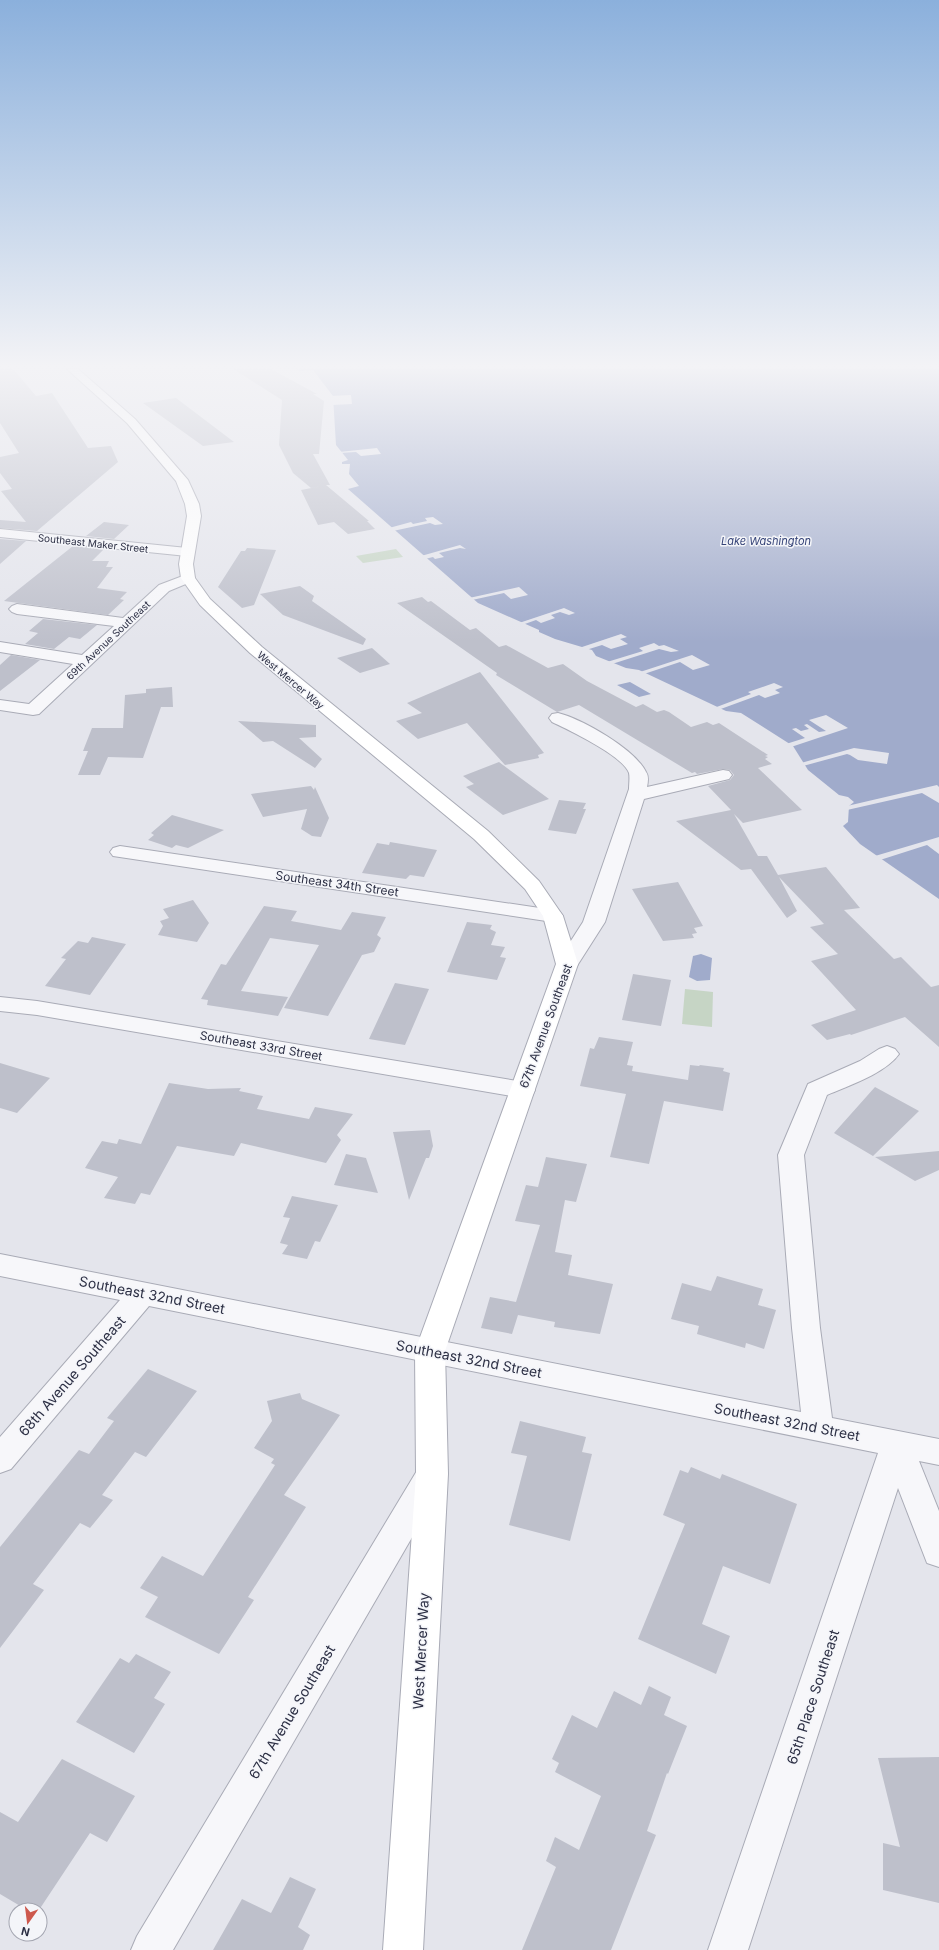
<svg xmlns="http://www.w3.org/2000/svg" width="939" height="1950" font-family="Inter,sans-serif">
	<rect width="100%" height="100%" fill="#e4e5ec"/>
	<path fill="#c6d5c5" d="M396 549 403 557 363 563 356 556Z
		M685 989 713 992 712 1027 682 1024Z"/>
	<path fill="#a0abcb" d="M304 369H939V899L860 844 843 826 848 822 849 806 854 802 848 797 839 795 808 770 793 746 741 713 726 711 639 670 626 668 596 656 592 650 555 639 539 632V630L478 603 348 489 359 486 349 474 350 464H342V462L348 460 336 445 333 396 313 370 301 371 296 370Z
		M630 682 651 694 639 697 617 685Z
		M701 954 712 958 710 980 697 981 689 977 693 956Z"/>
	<path fill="#e4e5ec" d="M351 395 352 404 332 405 330 396Z
		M377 448 381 454 361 456 356 452 340 453 339 452Z
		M433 517 443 524 435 525 430 523 393 531 389 528 411 522 413 524 427 521 425 518Z
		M460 545 466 549 460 548 439 553 444 557 435 559 433 557 425 559 421 556Z
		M519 587 528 595 511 599 504 593 472 600 469 598Z
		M564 608 575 613 569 615 560 612 551 615 555 618 541 623 536 620 522 625 519 623Z
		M621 634 627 637 620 639 628 644 611 649 602 645 586 650 579 648Z
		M654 643 659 646 664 645 679 651 671 652 659 649 612 664 607 662 643 651 639 648Z
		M692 655 710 665 693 670 680 662 644 674 640 672Z
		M774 683 783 687 775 690 780 693 765 698 759 695 718 710 714 708 751 694 748 692Z
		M826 715 848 728 791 747 786 744 805 738 792 729 796 728 801 731 809 729 804 725 807 724 819 732 826 731 809 720Z
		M854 748 889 753 887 764 858 760 850 755 847 754 803 766 801 763Z
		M937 785 939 787V803L922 793 847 810V806Z
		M939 837V854L927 845 880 860 875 856Z"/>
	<path fill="#bec0cb" d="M0 369H13L36 396 52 393 88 448 111 446 118 462 37 531 0 528V520L26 522 1 491 12 489 0 473V457L19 453 0 423Z
		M233 369H271L317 394H313L324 401 319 454H313L330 485H326L369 521H367L375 529 348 534 334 522 318 525 301 490 322 486 311 488 293 473 279 445 282 400Z
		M176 398 234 442 203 446 143 403Z
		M104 522 129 525 114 539 86 536Z
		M0 539 26 541 0 564Z
		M73 546 104 549 92 561H109L106 567H113L97 588 127 592 120 599 124 600 108 615 4 601Z
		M247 548 276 550 254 605 242 608 218 587 241 551H245Z
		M300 586 314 596 312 601 366 639 363 645 283 615 260 594Z
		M422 597 428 602 431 601 470 630 476 628 499 647 506 645 548 668 563 664 587 681 636 707 643 704 657 712 664 710 669 712 691 727 707 722 713 725 719 723 768 755 765 756 768 757 765 759 772 764 758 768 802 810 743 823 734 814 758 856H767L778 875 826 867 860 908 844 910 894 959 901 957 931 987 939 985V1047L905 1017 851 1035 850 1034 827 1040 811 1025 856 1010 811 961 838 954 810 927 824 924 779 877 797 911 787 918 751 869 741 870 676 821 731 810 708 786 730 780 734 775 730 770 723 769 697 774 695 772 692 773 579 705 557 712 496 675 497 673 397 603Z
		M43 619 97 625 80 639 69 637 54 649 25 644 38 633 29 631Z
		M372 648 390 664 360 673 337 658Z
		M11 655 40 660 0 691V665Z
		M480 672 544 753 538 755 539 758 505 765 467 723 418 739 396 721 422 713 407 703Z
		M172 687 173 707H161L143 758 108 757 100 775H78L88 751H83L92 728H123L125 695 146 693V689Z
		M238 721 316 725V737L299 738 322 759 315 768 273 741 263 742Z
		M499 762 549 799 503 815 466 787 474 784 463 776Z
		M311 786 314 790 315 787 329 818 321 837 312 836 301 829 307 809 263 817 251 794Z
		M559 800 586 803 583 809H586L576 834 548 830Z
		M172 815 224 830 188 848 176 845 172 848 148 840 154 835 151 833Z
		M390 842 437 850 424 877 410 875 406 879 362 873 377 843 389 845Z
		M678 882 703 926 694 928 697 933 692 934 694 938 663 941 632 889Z
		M193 900 209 923 197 942 158 935 163 926 160 921 169 918 163 909Z
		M264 906 297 911 291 921 341 930 352 912 386 917 377 935 381 938 374 952 362 955 328 1016 284 1008 319 945 270 938 241 991 288 997 278 1016 207 1005 208 1000 201 999 221 964 226 965Z
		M467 922 492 925 490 929 496 932 491 945 505 947 500 957 506 958 497 980 447 972Z
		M92 937 126 944 90 995 45 986 66 959 61 958 78 941 88 943Z
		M633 974 671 980 661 1026 622 1020Z
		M395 983 429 989 405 1045 369 1039Z
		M599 1037 633 1042 627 1065 633 1066 632 1071 688 1080 690 1065 699 1066 700 1065 724 1068 723 1071 730 1073 723 1111 664 1101 649 1164 610 1157 626 1094 580 1086 590 1048 594 1049Z
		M0 1063 50 1078 17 1113 0 1108Z
		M169 1083 208 1089 241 1088 239 1091 263 1096 257 1109 309 1119 315 1107 353 1114 337 1135 341 1140 326 1163 241 1143 234 1156 177 1146 150 1195 141 1193 135 1204 104 1198 118 1177 85 1168 102 1141 117 1144 119 1139 141 1144Z
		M875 1087 919 1111 873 1156 834 1133Z
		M430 1130 433 1146 429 1158H426L409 1200 393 1132Z
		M939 1151V1170L915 1181 875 1157Z
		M346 1154 366 1158 378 1193 334 1185Z
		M546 1157 587 1164 576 1202 565 1200 555 1252 572 1255 568 1275 613 1284 600 1334 554 1327 555 1322 518 1315 512 1334 481 1328 490 1297 516 1302 540 1225 515 1221 526 1185 538 1187Z
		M292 1196 338 1205 320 1242 315 1241 307 1259 282 1254 288 1245 280 1243 290 1218 283 1217Z
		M717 1276 763 1289 758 1305 776 1310 764 1349 746 1343 745 1348 697 1334 699 1326 671 1319 682 1283 711 1291Z
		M148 1369 197 1391 146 1457 135 1452 102 1495 113 1500 90 1528 80 1523 33 1584 44 1590 0 1648V1547L79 1450 89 1454 114 1421 107 1418Z
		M300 1393 302 1399 340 1415 284 1495 306 1507 248 1597 254 1600 219 1654 145 1617 158 1597 140 1588 162 1556 203 1576 275 1465 271 1463 274 1459 254 1448 272 1421 267 1401Z
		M520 1421 586 1437 582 1452 592 1454 570 1541 509 1525 527 1456 511 1453Z
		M691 1467 720 1479 722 1474 797 1504 770 1584 723 1566 702 1624 730 1636 716 1674 638 1639 685 1524 663 1515 680 1470 688 1473Z
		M136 1654 171 1672 154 1698 165 1704 134 1753 76 1722 120 1658 129 1663Z
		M649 1686 671 1697 664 1715 687 1726 668 1774 667 1773 647 1831 656 1835 611 1950H522L556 1867 546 1861 555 1837 579 1850 601 1796 555 1772 559 1763 552 1759 572 1715 597 1728 614 1691 641 1705Z
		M939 1757V1903L883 1890V1843L900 1847 878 1758Z
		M62 1759 135 1796 107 1842 90 1833 39 1910H27L0 1894V1812L18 1822Z
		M290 1877 316 1889 298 1927 310 1935 303 1950H213L242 1899 271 1913Z"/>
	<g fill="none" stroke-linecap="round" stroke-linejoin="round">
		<g stroke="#a9abb6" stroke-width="2">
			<path id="street" d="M0 529 187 548 192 549 194 552 192 555 187 556 0 537Z
				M188 574 193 575 195 578 193 581 169 591 39 714 33 715 0 710V700L29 704 73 664 0 652V642L82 655 114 626 17 614 12 612 9 609 12 606 17 604 123 618 159 585Z
				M558 713C582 719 635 749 646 772 649 776 648 782 647 787L723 770 729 771 732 775 729 779 644 799 605 922 575 969 567 971 559 969 556 964 583 922 629 789C629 784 630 778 629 773 623 756 569 730 552 722L549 718 552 714Z
				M120 846 553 910 560 912 563 916 560 920 553 922 113 856 110 852 113 848Z
				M0 997 37 1001 523 1082 532 1084 535 1090 532 1096 523 1098 37 1015 0 1011Z
				M887 1046 895 1049 899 1054C886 1073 848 1086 827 1095L804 1155 820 1328 832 1418 939 1439V1465L919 1461 939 1511V1567L927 1563 898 1488 748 1950H708L878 1453 149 1306 11 1469 0 1473V1437L120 1300 0 1276V1254L801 1412 792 1328 778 1155 808 1084 860 1061 879 1049Z
				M429 1465 440 1469 445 1479 440 1489 173 1950H131L137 1936 418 1469Z"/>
		</g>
		<g stroke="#a9abb6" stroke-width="2">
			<path id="secondary" d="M67 369H78L135 419 188 480 199 504 201 516 193 564 195 578 210 599 262 647 488 831 539 881 563 916 578 964 445 1351 448 1474 423 1950H383L416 1474 415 1351 556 964 543 916 525 889 474 839 250 653 200 605 181 578 179 564 187 516 185 504 176 481 127 423Z"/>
		</g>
		<use href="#street" fill="#f7f7fa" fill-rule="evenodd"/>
		<use href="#secondary" fill="#fff" fill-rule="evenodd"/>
	</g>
	<linearGradient id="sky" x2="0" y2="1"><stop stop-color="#8bb0dc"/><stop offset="0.57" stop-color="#f3f3f6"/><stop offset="1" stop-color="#f3f3f6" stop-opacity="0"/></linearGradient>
	<rect width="939" height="642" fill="url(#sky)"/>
	<g text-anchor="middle" stroke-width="3" stroke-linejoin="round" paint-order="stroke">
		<g font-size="10" fill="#2c2f44" stroke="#f4f5f9">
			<text transform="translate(93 543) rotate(6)" y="4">Southeast Maker Street</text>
			<text transform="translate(108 640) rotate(-43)" y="4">69th Avenue Southeast</text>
			<text transform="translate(291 680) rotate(40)" y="4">West Mercer Way</text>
		</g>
		<g font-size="11" font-style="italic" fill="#364478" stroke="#f4f5f9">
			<text x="766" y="545">Lake Washington</text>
		</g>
		<g font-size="12" fill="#2c2f44" stroke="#f4f5f9">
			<text transform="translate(337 884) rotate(8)" y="4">Southeast 34th Street</text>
			<text transform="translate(546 1026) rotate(-70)" y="4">67th Avenue Southeast</text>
			<text transform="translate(261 1046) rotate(10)" y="4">Southeast 33rd Street</text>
		</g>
		<g font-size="14" fill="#2c2f44" stroke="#f4f5f9">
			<text transform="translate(152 1295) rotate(11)" y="5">Southeast 32nd Street</text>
			<text transform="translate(469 1359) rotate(11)" y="5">Southeast 32nd Street</text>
			<text transform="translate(72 1376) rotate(-49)" y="5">68th Avenue Southeast</text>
			<text transform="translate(787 1422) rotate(11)" y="5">Southeast 32nd Street</text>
			<text transform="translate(421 1651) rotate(-87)" y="5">West Mercer Way</text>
			<text transform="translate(813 1697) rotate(-72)" y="5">65th Place Southeast</text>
			<text transform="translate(292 1712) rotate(-59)" y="5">67th Avenue Southeast</text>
		</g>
	</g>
	<g transform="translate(28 1922) rotate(194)"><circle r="19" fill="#f4f5f9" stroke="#a4a6b1"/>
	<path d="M0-3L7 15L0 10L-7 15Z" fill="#cd584d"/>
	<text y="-6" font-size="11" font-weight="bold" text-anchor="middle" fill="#2c2f44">N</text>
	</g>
</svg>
